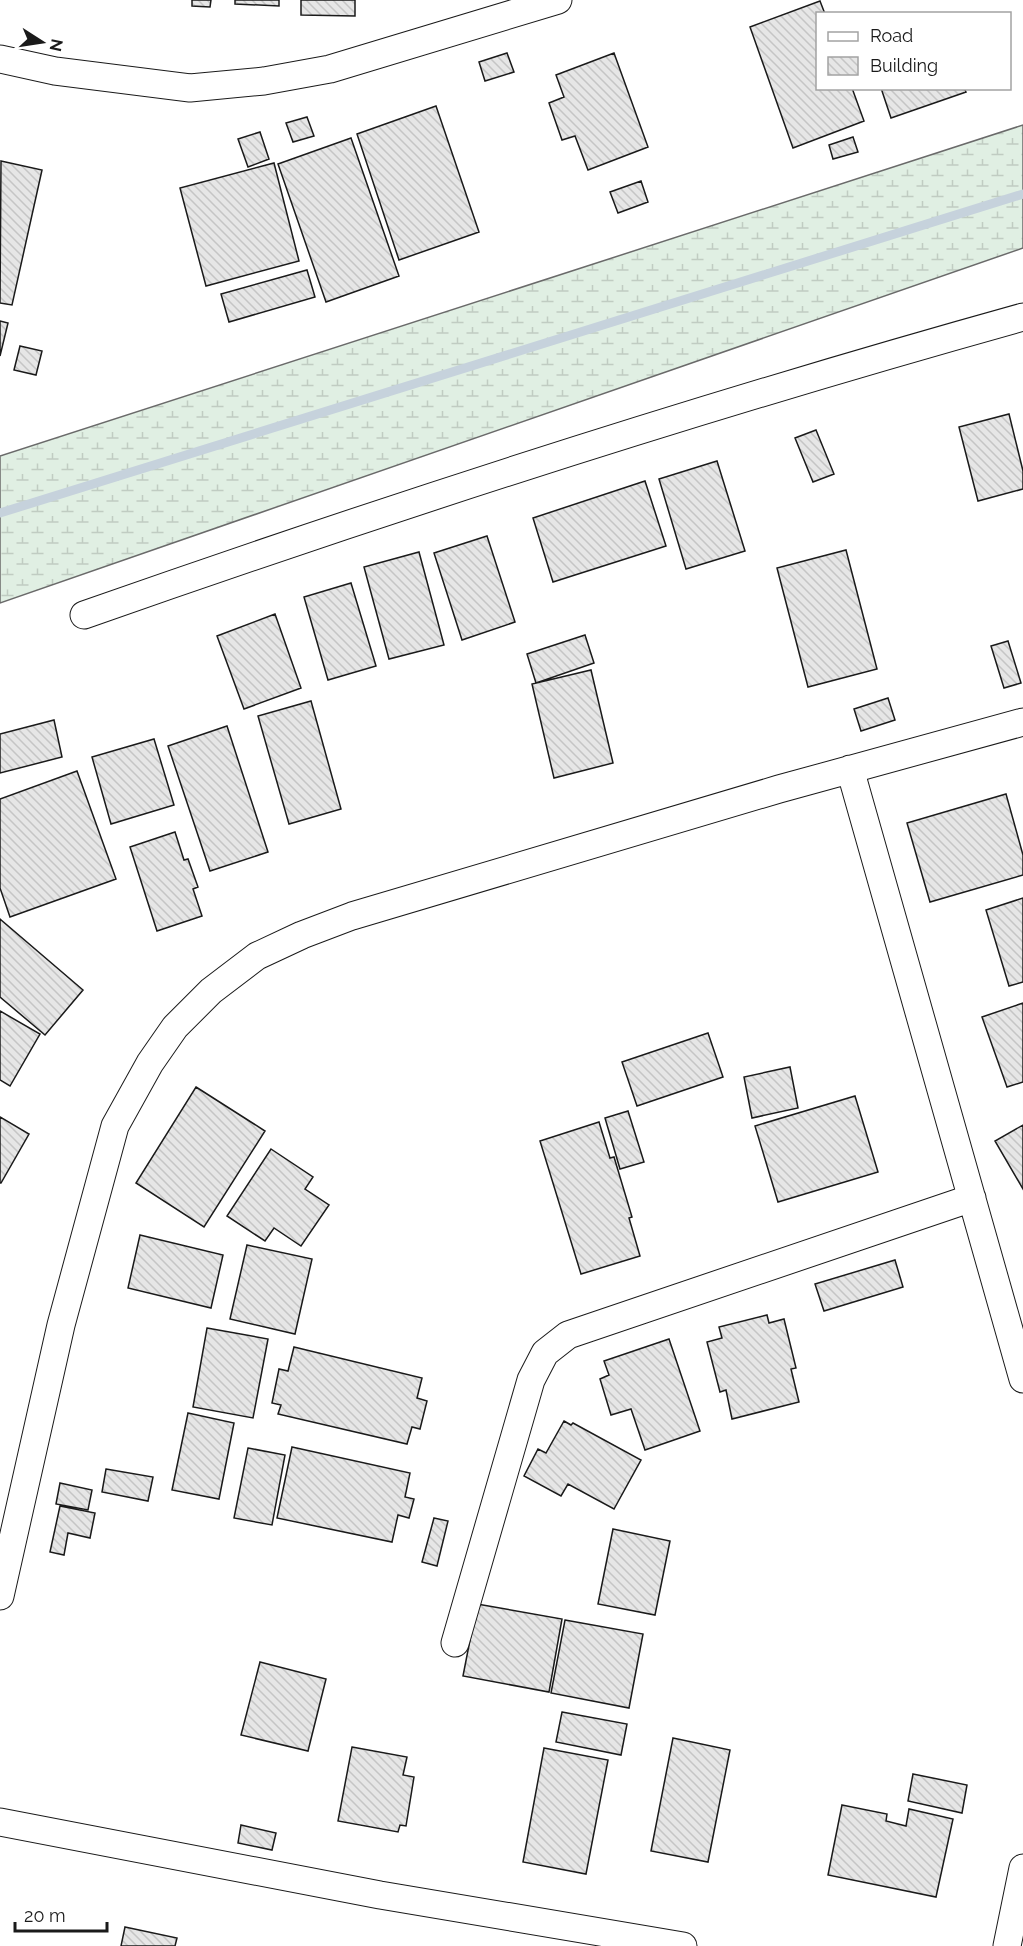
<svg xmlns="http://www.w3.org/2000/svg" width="1023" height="1946" font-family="Raleway,sans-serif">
	<defs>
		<pattern id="wetland-marsh" width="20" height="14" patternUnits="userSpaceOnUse" patternTransform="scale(1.5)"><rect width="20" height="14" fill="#e0efe3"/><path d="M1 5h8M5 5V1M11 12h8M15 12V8" fill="none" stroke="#c0ccc2"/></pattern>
		<pattern id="building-back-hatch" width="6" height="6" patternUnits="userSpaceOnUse" patternTransform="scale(1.5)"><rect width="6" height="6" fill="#e6e6e6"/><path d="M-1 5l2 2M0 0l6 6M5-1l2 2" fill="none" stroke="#c5c5c5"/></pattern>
	</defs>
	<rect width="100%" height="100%" fill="#fff"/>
	<path fill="url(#wetland-marsh)" stroke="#6a6a6a" stroke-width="1.5" d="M1023 125V248L0 603V456Z"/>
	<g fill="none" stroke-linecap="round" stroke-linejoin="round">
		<path stroke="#c6d2dc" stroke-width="9" d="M0 513 1023 194"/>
	</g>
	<path fill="url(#building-back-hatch)" stroke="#1a1a1a" stroke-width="1.5" d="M192 0H211L210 7 192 6Z
		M235 0H279V6L235 4Z
		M301 0H355V16L301 15Z
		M820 1 825 14H818V88H852L864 121 793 148 750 27Z
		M507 53 514 72 485 81 479 62Z
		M614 53 648 147 588 170 575 136 562 140 549 103 564 97 556 75Z
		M881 88H964L966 92 891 118Z
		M436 106 479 232 399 260 357 134Z
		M307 117 314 136 293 142 286 123Z
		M260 132 269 159 248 167 238 139Z
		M853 137 858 152 833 159 829 145Z
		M351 138 399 276 326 302 278 164Z
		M1 161 42 170 12 305 0 303Z
		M274 163 299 261 206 286 180 188Z
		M641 181 648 202 618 213 610 192Z
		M307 270 315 297 229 322 221 294Z
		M0 321 8 323 0 356Z
		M20 346 42 351 36 375 14 370Z
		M1009 414 1023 471V489L978 501 959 427Z
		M816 430 834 474 813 482 795 438Z
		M717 461 745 551 686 569 659 479Z
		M645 481 666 546 553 582 533 518Z
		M487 536 515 622 462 640 434 553Z
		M846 550 877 669 808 687 777 568Z
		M419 552 444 645 389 659 364 567Z
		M351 583 376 666 328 680 304 597Z
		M275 614 301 688 244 709 217 636Z
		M585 635 594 663 536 683 527 654Z
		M1008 641 1021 683 1004 688 991 646Z
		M591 670 613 763 554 778 532 684Z
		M888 698 895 720 861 731 854 709Z
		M311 701 341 809 289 824 258 716Z
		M54 720 62 757 0 773V734Z
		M227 726 268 852 210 871 168 746Z
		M154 739 174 805 111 824 92 757Z
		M77 771 116 879 10 917 0 888V799Z
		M1006 794 1023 855V875L930 902 907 823Z
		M175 832 184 860 188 859 198 887 193 889 202 916 157 931 130 847Z
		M1023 898V982L1009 986 986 910Z
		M0 919 83 990 45 1035 0 997Z
		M1023 1003V1082L1007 1087 982 1017Z
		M0 1011 40 1034 10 1086 0 1080Z
		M708 1033 723 1077 637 1106 622 1062Z
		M790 1067 798 1108 752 1118 744 1077Z
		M196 1087 265 1131 204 1227 136 1183Z
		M855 1096 878 1172 778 1202 755 1126Z
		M628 1111 644 1162 620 1169 605 1118Z
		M0 1117 29 1134 1 1183H0Z
		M599 1122 610 1158 614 1157 632 1217 629 1218 640 1256 581 1274 540 1141Z
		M1023 1125V1189L995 1141Z
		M271 1149 313 1177 305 1189 329 1205 301 1246 274 1228 265 1241 227 1216Z
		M140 1235 223 1255 211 1308 128 1288Z
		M247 1245 312 1259 295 1334 230 1319Z
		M895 1260 903 1287 824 1311 815 1284Z
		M767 1315 769 1323 784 1319 796 1368 791 1369 799 1402 732 1419 726 1390 720 1392 707 1342 722 1338 719 1327Z
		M207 1328 268 1339 253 1418 193 1407Z
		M669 1339 700 1431 645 1450 631 1409 611 1415 600 1379 609 1375 604 1361Z
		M294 1347 422 1378 417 1398 427 1401 420 1429 412 1427 407 1444 278 1414 281 1405 272 1403 279 1369 288 1371Z
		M188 1413 234 1423 219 1499 172 1490Z
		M564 1421 571 1425 573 1423 641 1460 614 1509 568 1484 561 1496 524 1476 538 1449 546 1453Z
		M292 1447 410 1473 405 1497 414 1499 409 1518 398 1515 392 1542 277 1518Z
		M248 1448 285 1455 272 1525 234 1518Z
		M106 1469 153 1477 148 1501 102 1492Z
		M60 1483 92 1490 88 1510 56 1504Z
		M60 1506 95 1513 90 1538 68 1533 64 1555 50 1552Z
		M434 1518 448 1521 437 1566 422 1562Z
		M613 1529 670 1541 655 1615 598 1604Z
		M477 1604 562 1619 549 1692 463 1676Z
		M565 1620 643 1634 629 1708 551 1693Z
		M260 1662 326 1679 308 1751 241 1735Z
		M562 1712 627 1724 621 1755 556 1742Z
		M673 1738 730 1750 708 1862 651 1851Z
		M352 1747 407 1757 403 1775 414 1777 406 1826 400 1825 398 1832 338 1821Z
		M544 1748 608 1760 586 1874 523 1862Z
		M913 1774 967 1785 962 1813 908 1801Z
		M842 1805 887 1814 886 1821 906 1826 909 1809 953 1819 936 1897 828 1875Z
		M241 1825 276 1833 272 1850 238 1843Z
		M125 1927 177 1938 175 1946H121Z"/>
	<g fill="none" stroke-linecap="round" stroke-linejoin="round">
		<g stroke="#1a1a1a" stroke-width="29">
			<path id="minor" d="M0 59 55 71 190 88 264 81 330 69 558 0
				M84 615C394 506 707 405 1023 317
				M850 769 1023 1379
				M0 1596 61 1325 115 1126 150 1063 175 1027 211 991 257 956 302 935 352 916 779 789 1023 722
				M455 1643 531 1380 545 1353 568 1335 972 1198
				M0 1822 380 1895 683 1946
				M1007 1946 1023 1868"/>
		</g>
		<use href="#minor" stroke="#fff" stroke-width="27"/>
	</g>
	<rect x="816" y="12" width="195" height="78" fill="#ffffff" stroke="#a3a3a3" stroke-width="1.5"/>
	<rect x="828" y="32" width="30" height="9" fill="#ffffff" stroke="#a3a3a3" stroke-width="1.5"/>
	<text x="870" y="42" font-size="18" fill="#1a1a1a">Road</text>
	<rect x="828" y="57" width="30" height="18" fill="url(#building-back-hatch)" stroke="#a3a3a3" stroke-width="1.5"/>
	<text x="870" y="72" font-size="18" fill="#1a1a1a">Building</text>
	<g transform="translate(42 42) rotate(102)" stroke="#ffffff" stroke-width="4.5" paint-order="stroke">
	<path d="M0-4.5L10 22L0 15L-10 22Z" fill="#1a1a1a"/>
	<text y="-9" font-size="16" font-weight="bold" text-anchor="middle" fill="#1a1a1a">N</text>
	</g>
	<path d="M15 1922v9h92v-9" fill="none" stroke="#1a1a1a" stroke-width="3"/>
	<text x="24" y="1922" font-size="18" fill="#1a1a1a" stroke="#ffffff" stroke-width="4.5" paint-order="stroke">20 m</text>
</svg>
